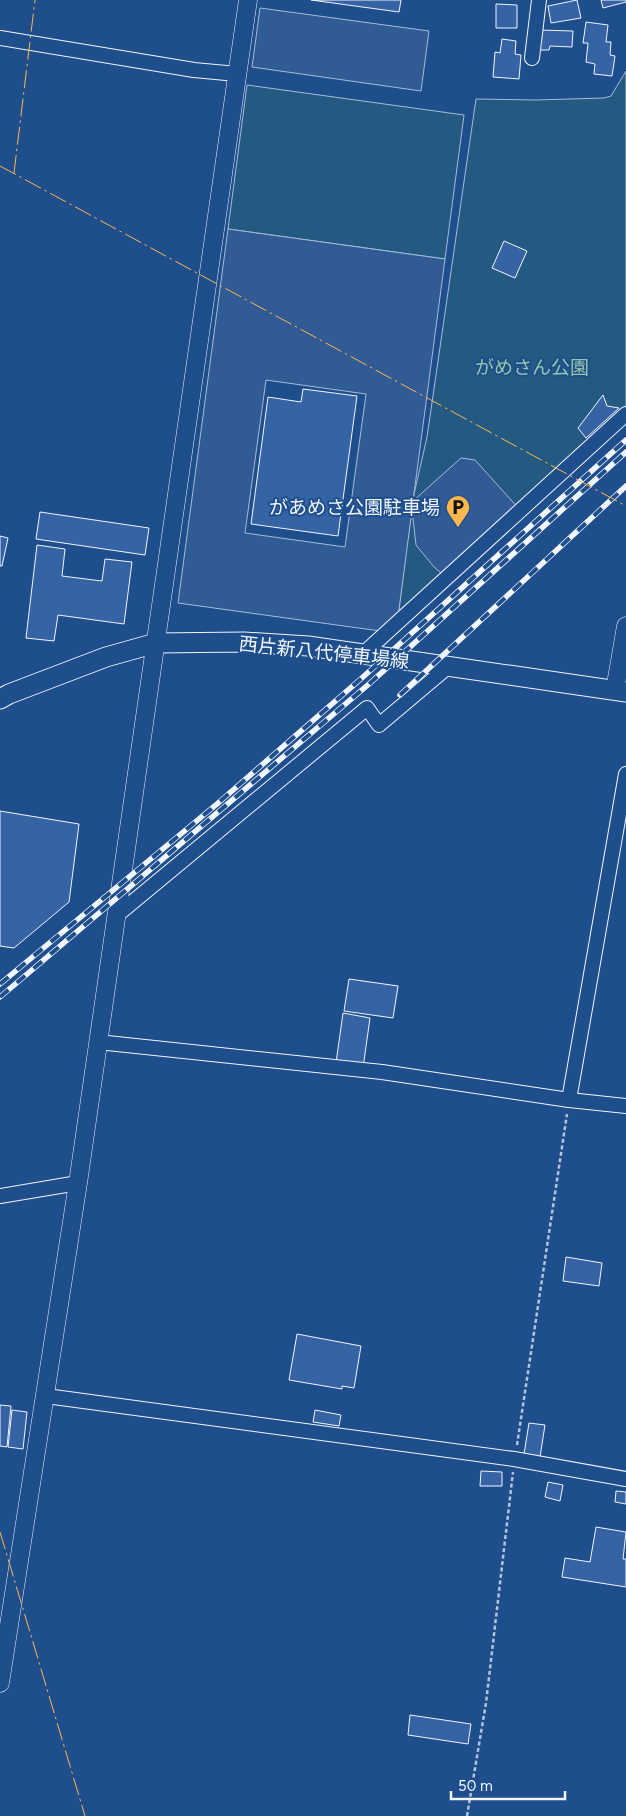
<svg xmlns="http://www.w3.org/2000/svg" width="626" height="1816" font-family="Figtree,'Noto Sans JP',sans-serif">
	<rect width="100%" height="100%" fill="#1f4e8c"/>
	<path fill="#245a82" stroke="#a8bbd7" d="M626 71V407L521 511 398 617 412 503 427 437 476 99 536 100 604 98 611 96Z
		M247 85 464 115 445 259 228 229Z"/>
	<path fill="#305b95" stroke="#a8bbd7" fill-rule="evenodd" d="M260 8 429 31 421 91 252 67Z
		M228 229 445 259 413 501 461 458 475 460 521 511 447 578 434 567 416 545 412 510 398 617 380 631 178 603ZM266 380 366 394 345 547 245 533Z"/>
	<path fill="#3563a3" stroke="#f2f6ff" d="M311 0H401L399 12Z
		M577 0 581 18 551 23 548 6Z
		M601 0H626V2L603 8Z
		M496 4 517 5V28H496Z
		M586 22 608 25 606 42H611L610 55 615 56 612 76 594 74 595 64 586 62 588 43H583Z
		M540 30 573 31 572 47 550 46 549 50H539Z
		M502 39 516 41 515 54 521 55 519 79 493 77 495 52 500 53Z
		M504 241 527 251 515 278 492 268Z
		M303 389 357 396 338 536 251 524 268 397 301 402Z
		M603 395 607 406 619 408 586 438 578 428Z
		M40 512 149 528 145 555 36 539Z
		M0 536 8 538 2 566H0Z
		M37 545 65 549 62 576 102 581 105 559 132 562 124 624 58 615 54 641 26 638Z
		M0 811 79 824 69 902 14 948 0 946Z
		M349 979 398 986 393 1018 344 1011Z
		M343 1013 370 1018 362 1075 335 1070Z
		M566 1257 602 1263 599 1286 563 1281Z
		M297 1334 361 1346 354 1388 342 1386V1389L289 1380Z
		M0 1405 11 1406 7 1447 0 1446Z
		M12 1410 27 1412 23 1449 8 1447Z
		M315 1410 341 1415 339 1426 313 1422Z
		M529 1423 545 1425 540 1457 524 1454Z
		M481 1471 502 1472V1486H480Z
		M548 1482 563 1485 560 1501 545 1497Z
		M616 1491 626 1492V1504L615 1502Z
		M596 1527 626 1532 623 1559H626V1587L562 1577 565 1558 590 1562Z
		M410 1715 471 1724 468 1744 408 1735Z"/>
	<g fill="none" stroke-linecap="round" stroke-linejoin="round">
		<g stroke="#f2f6ff" stroke-width="16">
			<path id="minor" d="M0 38 194 70 237 74
				M532 58 539 0
				M363 654 626 414
				M117 915 367 708 379 725 449 666
				M98 1042 382 1072 569 1100 626 1106
				M569 1100 626 774
				M0 1196 78 1183
				M46 1396 514 1459 626 1479"/>
		</g>
		<g stroke="#f2f6ff" stroke-width="19">
			<path id="tertiary" d="M615 690 626 626
				M0 1683 78 1183 248 0"/>
		</g>
		<g stroke="#f2f6ff" stroke-width="21">
			<path id="secondary" d="M0 699 9 694 106 657 156 643 244 642 308 646 363 654 626 692"/>
		</g>
		<path stroke="#b3c4dc" stroke-width="2.5" stroke-dasharray="4 2.5" stroke-linecap="butt" d="M517 1445 567 1114
			M467 1816 486 1703 513 1472"/>
		<use href="#minor" stroke="#1f4e8c" stroke-width="14"/>
		<use href="#tertiary" stroke="#1f4e8c" stroke-width="18"/>
		<use href="#secondary" stroke="#1f4e8c" stroke-width="19"/>
		<g stroke="#f2f6ff" stroke-width="5.5">
			<path id="rail" d="M400 695 626 486
				M0 984 217 804 363 677 626 440
				M0 997 369 684 626 452"/>
		</g>
		<use href="#rail" stroke="#1f4e8c" stroke-width="4" stroke-dasharray="11" stroke-linecap="butt"/>
		<path stroke="#ffb74d" stroke-width="1" stroke-dasharray="18 4 2.5 4" stroke-linecap="butt" d="M0 166 626 506
			M14 173 35 0
			M0 1532 85 1816"/>
	</g>
	<defs>
		<g id="parking-pin" transform="scale(1.25)"><path d="M0 17L-7.5 6A9.5 9.5 0 1 1 7.5 6Z" fill="#ffb74d" stroke="#1f4e8c"/><path d="M-3.5-5.5H1a3.5 3.5 0 0 1 0 7H-1V5.5H-3.5ZM-1-3.4V-.6H.8a1.4 1.4 0 0 0 0-2.8Z" fill="#111"/></g>
	</defs>
	<g fill-rule="evenodd">
		<use href="#parking-pin" x="458" y="507"/>
	</g>
	<g text-anchor="middle" stroke-width="4" stroke-linejoin="round" paint-order="stroke">
		<g font-size="19" fill="#97c8a6" stroke="#1f4e8c">
			<text x="532" y="374">がめさん公園</text>
		</g>
		<g font-size="19" fill="#f2f6ff" stroke="#1f4e8c" text-anchor="end">
			<text x="440" y="514">があめさ公園駐車場</text>
		</g>
		<g font-size="19" fill="#f2f6ff" stroke="#1f4e8c">
			<text transform="translate(324 652) rotate(6)" y="7">西片新八代停車場線</text>
		</g>
	</g>
	<path d="M451 1791v8h114v-8" fill="none" stroke="#f2f6ff" stroke-width="2.5"/>
	<text x="458" y="1791" font-size="15" fill="#f2f6ff" stroke="#1f4e8c" stroke-width="4" paint-order="stroke">50 m</text>
</svg>
